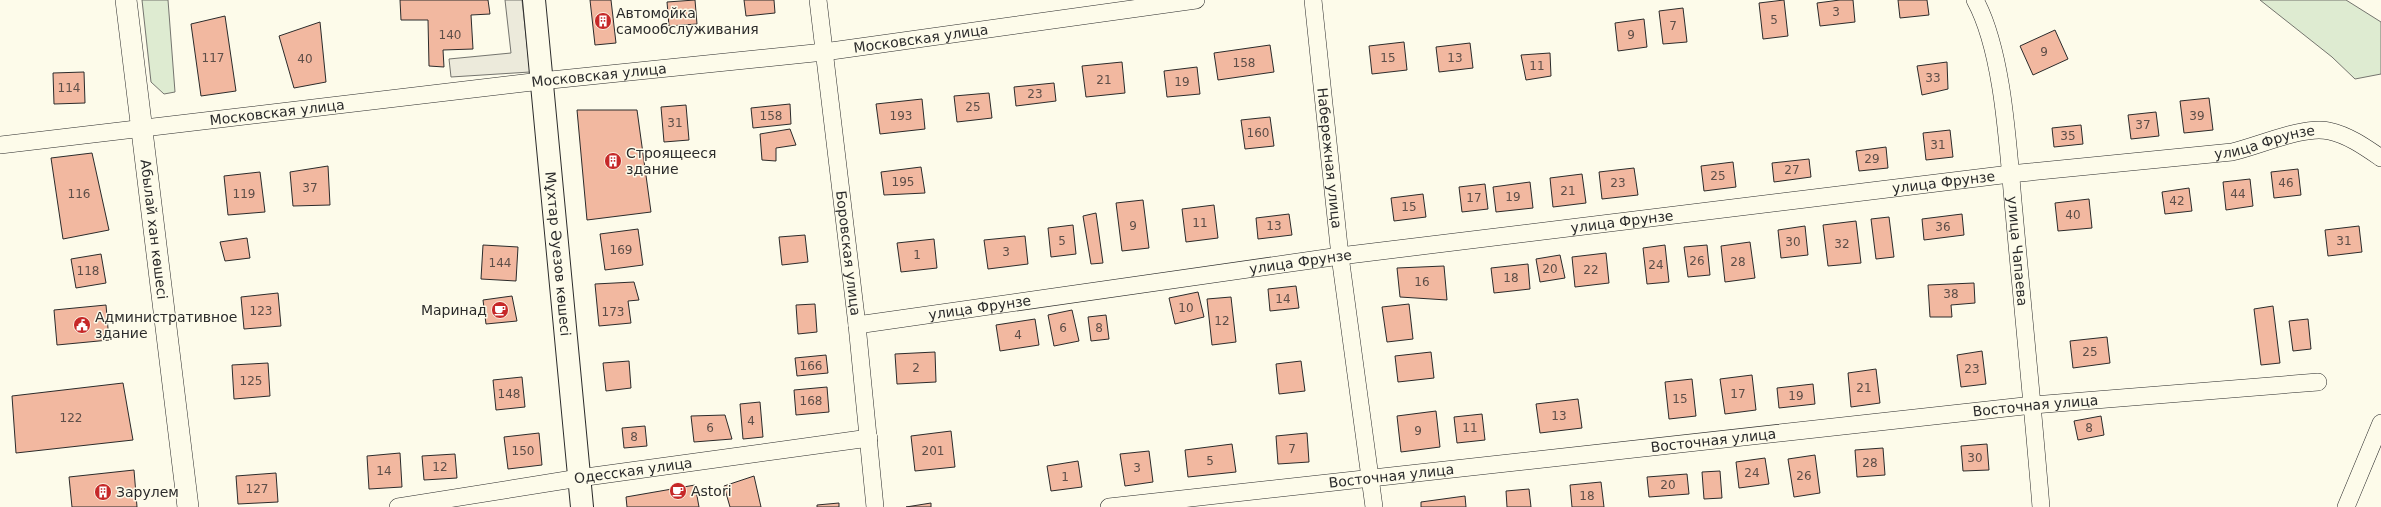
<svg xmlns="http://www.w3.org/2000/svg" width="2381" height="507" font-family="'DejaVu Sans',sans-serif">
	<rect width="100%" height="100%" fill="#fdfbea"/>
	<path fill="#deebd1" stroke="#74746e" d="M142 0H168L175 92 164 94 151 82Z
		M2260 0H2346L2381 22V74L2355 79 2332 57Z"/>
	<path fill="#eceadb" stroke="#74746e" d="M505 0H522L530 72 451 77 449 59 511 53Z"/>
	<path fill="#f2b8a0" stroke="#2b2b2b" d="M400 0H488L490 14 471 15 473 49 443 50 444 67 429 66 428 20H401Z
		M590 0H611L616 43 595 45Z
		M695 0 697 24 669 26 667 2Z
		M744 0H774L775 13 746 16Z
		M1784 0 1788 36 1763 39 1759 3Z
		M1840 0H1853L1855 22 1820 26 1817 3Z
		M1898 0H1927L1929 15 1900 18Z
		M1683 8 1687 42 1663 44 1659 11Z
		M225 16 236 91 201 96 191 24Z
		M1644 19 1647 47 1618 51 1615 23Z
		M320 22 326 82 294 88 279 36Z
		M2055 30 2068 59 2033 75 2020 46Z
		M1404 42 1407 70 1372 74 1369 46Z
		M1470 43 1473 68 1439 72 1436 47Z
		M1270 45 1274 72 1218 80 1214 53Z
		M1550 53 1551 76 1526 80 1521 55Z
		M1122 62 1125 93 1086 97 1082 66Z
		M1947 62 1948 89 1922 95 1917 66Z
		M1197 67 1200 94 1167 97 1164 71Z
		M84 72 85 103 54 104 53 73Z
		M1054 83 1056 101 1016 106 1014 87Z
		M989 93 992 118 957 122 954 96Z
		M2209 98 2213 130 2184 133 2180 101Z
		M922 99 925 129 880 134 876 104Z
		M790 104 791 124 753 128 751 108Z
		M686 105 689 140 664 142 661 107Z
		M577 110H637L651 212 587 220Z
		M2156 112 2159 136 2131 139 2128 115Z
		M1270 117 1274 146 1245 149 1241 120Z
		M2081 125 2083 144 2054 147 2052 128Z
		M790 129 796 145 776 148V161L762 160 760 134Z
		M1950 130 1953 157 1926 160 1923 133Z
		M1886 147 1888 168 1859 171 1856 151Z
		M92 153 109 230 63 239 51 158Z
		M1809 159 1811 177 1774 182 1772 163Z
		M1733 162 1736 187 1704 191 1701 166Z
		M328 166 330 205 293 206 290 172Z
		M921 167 925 193 884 195 881 172Z
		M1634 168 1638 195 1602 199 1599 172Z
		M2298 169 2301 195 2274 198 2271 172Z
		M260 172 265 212 228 215 224 176Z
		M1582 174 1586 203 1553 207 1550 178Z
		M2250 179 2253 206 2226 210 2223 182Z
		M1530 182 1533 208 1496 212 1493 187Z
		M1485 184 1488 209 1462 212 1459 187Z
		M2189 188 2192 211 2165 214 2162 192Z
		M1423 194 1426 217 1394 221 1391 198Z
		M2089 199 2092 228 2058 231 2055 203Z
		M1143 200 1149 248 1122 251 1116 203Z
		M1214 205 1218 238 1186 242 1182 209Z
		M1096 213 1103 263 1091 264 1083 216Z
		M1289 214 1292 235 1258 239 1256 218Z
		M1962 214 1964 235 1924 240 1922 219Z
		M1889 217 1894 257 1876 259 1871 219Z
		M1856 221 1861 263 1828 266 1823 225Z
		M1073 225 1076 254 1051 257 1048 228Z
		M1805 226 1808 255 1781 258 1778 230Z
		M2359 226 2362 252 2328 256 2325 230Z
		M638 229 643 265 605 270 600 234Z
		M805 235 808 262 782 265 779 237Z
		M1025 236 1028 264 988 269 984 240Z
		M247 238 250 258 225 261 220 242Z
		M934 239 937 268 901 272 897 243Z
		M1750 242 1755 278 1725 282 1721 246Z
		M483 245 518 247 516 281 481 279Z
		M1665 245 1669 282 1647 284 1643 248Z
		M1707 245 1710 275 1688 277 1684 247Z
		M1606 253 1609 283 1575 287 1572 257Z
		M101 254 106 283 76 288 71 259Z
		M1560 255 1565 278 1540 282 1536 259Z
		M1528 264 1530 289 1494 293 1491 268Z
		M1444 266 1447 300 1400 297 1397 268Z
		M634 282 639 300 628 301 631 323 599 326 595 284Z
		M1974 283 1975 303 1951 305 1952 317H1930L1928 285Z
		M1296 286 1299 308 1270 311 1268 289Z
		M1198 292 1204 317 1175 324 1169 298Z
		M278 293 281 326 244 329 241 297Z
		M512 296 517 321 486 324 483 300Z
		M1231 297 1236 342 1212 345 1207 299Z
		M815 304 817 332 798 334 796 305Z
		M1409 304 1413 339 1387 342 1382 307Z
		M106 305 109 340 57 345 54 310Z
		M2273 306 2280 363 2261 365 2254 309Z
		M1072 310 1079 341 1054 346 1048 315Z
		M1106 315 1109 339 1091 341 1088 317Z
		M1035 319 1039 345 1000 351 996 325Z
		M2308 319 2311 349 2293 351 2289 321Z
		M2107 337 2110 363 2073 368 2070 341Z
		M1982 351 1986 384 1961 387 1957 355Z
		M935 352 936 382 897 384 895 354Z
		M1431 352 1434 378 1398 382 1395 356Z
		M826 355 828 373 797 376 795 358Z
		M629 361 631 388 606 391 603 363Z
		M1301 361 1305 391 1279 394 1276 364Z
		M268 363 270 396 234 399 232 365Z
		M1876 369 1880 403 1851 407 1848 373Z
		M1752 375 1756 410 1725 414 1720 379Z
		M522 377 525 407 496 410 493 380Z
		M1692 379 1696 416 1669 419 1665 382Z
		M123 383 133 440 16 453 12 396Z
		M1813 384 1815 404 1779 408 1777 388Z
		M827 387 829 412 796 415 794 390Z
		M1578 399 1582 428 1540 433 1536 404Z
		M760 402 763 437 743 439 740 404Z
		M1436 411 1440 447 1401 452 1397 416Z
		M1482 414 1485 440 1457 443 1454 417Z
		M725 415 732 439 694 442 691 416Z
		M2101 416 2104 435 2078 440 2074 421Z
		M645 426 647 446 624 448 622 428Z
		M951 431 955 467 915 471 911 436Z
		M539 433 542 465 508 469 504 437Z
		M1307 433 1309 462 1278 464 1276 436Z
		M1232 444 1236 472 1188 477 1185 450Z
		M1987 444 1989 470 1963 471 1961 446Z
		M1883 448 1885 475 1857 477 1855 450Z
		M1149 451 1153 482 1125 486 1120 454Z
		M400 453 402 487 369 489 367 456Z
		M455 454 457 478 424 480 422 456Z
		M1815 455 1820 493 1794 497 1788 459Z
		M1765 458 1769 484 1739 488 1736 462Z
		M1078 461 1082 487 1051 491 1047 466Z
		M134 470 137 507H72L69 477Z
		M1720 471 1722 498 1704 499 1702 472Z
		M276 473 278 502 238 504 236 476Z
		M1687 474 1689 494 1649 497 1647 477Z
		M754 476 761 507H730L724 486Z
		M1601 482 1604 507H1572L1570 485Z
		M695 485 699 507H627L626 497Z
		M1529 489 1531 507H1507L1506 491Z
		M1465 496 1466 507H1421V502Z
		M839 503V507H817V505Z
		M931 503V507H906Z"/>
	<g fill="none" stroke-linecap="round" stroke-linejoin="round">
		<g stroke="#2b2b2b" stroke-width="18">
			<g id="minor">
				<path id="s1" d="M818 0 857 325 875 507"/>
				<path id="s2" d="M1313 0 1340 256 1374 507"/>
				<path id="s3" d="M1975 0C2004 53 2008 151 2014 212 2023 311 2033 409 2041 507"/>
				<path id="s4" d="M0 145 541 81 824 52 1196 0"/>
				<path id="s5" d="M857 325 1340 256 2010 174 2232 152C2259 146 2304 125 2329 131 2348 135 2365 147 2381 158"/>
				<path id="s6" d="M398 507 579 478 869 438"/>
				<path id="s7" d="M1109 507 2033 405 2318 382"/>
				<path d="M2346 507 2381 423"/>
			</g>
		</g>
		<g stroke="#2b2b2b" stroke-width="22">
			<g id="tertiary">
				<path id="s8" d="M126 0 188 507"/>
			</g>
		</g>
		<g stroke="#2b2b2b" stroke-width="24">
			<g id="secondary">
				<path id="s9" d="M534 0 582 507"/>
			</g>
		</g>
		<use href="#minor" stroke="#fdfbea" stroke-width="17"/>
		<use href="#tertiary" stroke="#fdfbea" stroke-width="21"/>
		<use href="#secondary" stroke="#fdfbea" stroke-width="22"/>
	</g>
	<defs>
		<g id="building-disc" transform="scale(0.9)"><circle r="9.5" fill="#c62828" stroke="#fdfbea"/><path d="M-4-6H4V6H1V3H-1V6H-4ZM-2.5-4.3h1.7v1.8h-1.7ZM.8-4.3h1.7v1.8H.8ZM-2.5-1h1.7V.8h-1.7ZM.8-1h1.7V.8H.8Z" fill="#fff"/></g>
		<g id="cafe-disc" transform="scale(0.9)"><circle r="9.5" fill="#c62828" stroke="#fdfbea"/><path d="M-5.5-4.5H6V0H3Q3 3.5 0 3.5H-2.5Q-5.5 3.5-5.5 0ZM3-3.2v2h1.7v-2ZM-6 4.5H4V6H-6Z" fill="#fff"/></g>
		<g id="civic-disc" transform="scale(0.9)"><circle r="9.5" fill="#c62828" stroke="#fdfbea"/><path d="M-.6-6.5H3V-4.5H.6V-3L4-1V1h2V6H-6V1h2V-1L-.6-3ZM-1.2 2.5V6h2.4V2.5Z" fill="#fff"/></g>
	</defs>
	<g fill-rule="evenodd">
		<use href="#building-disc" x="603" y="21"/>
		<use href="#building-disc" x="613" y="161"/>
		<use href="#cafe-disc" x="500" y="310"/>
		<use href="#civic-disc" x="82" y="325"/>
		<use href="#cafe-disc" x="678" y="491"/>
		<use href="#building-disc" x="103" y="492"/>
	</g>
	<g text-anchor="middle" stroke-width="3" stroke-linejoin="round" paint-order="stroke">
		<g font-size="12" fill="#5d4e48">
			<text x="1836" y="16">3</text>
			<text x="1774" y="24">5</text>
			<text x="1673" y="30">7</text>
			<text x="450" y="39">140</text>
			<text x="1631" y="39">9</text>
			<text x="2044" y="56">9</text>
			<text x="213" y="62">117</text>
			<text x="1388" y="62">15</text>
			<text x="1455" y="62">13</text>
			<text x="305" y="63">40</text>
			<text x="1244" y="67">158</text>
			<text x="1537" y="70">11</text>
			<text x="1933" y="82">33</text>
			<text x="1104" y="84">21</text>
			<text x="1182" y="86">19</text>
			<text x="69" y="92">114</text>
			<text x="1035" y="98">23</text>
			<text x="973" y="111">25</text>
			<text x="771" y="120">158</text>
			<text x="901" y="120">193</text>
			<text x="2197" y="120">39</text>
			<text x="675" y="127">31</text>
			<text x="2143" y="129">37</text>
			<text x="1258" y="137">160</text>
			<text x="2068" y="140">35</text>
			<text x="1938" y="149">31</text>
			<text x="1872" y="163">29</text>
			<text x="1792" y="174">27</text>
			<text x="1718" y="180">25</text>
			<text x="903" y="186">195</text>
			<text x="1618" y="187">23</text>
			<text x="2286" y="187">46</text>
			<text x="310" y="192">37</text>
			<text x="1568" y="195">21</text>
			<text x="79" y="198">116</text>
			<text x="244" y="198">119</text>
			<text x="2238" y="198">44</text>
			<text x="1513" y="201">19</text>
			<text x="1474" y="202">17</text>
			<text x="2177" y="205">42</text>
			<text x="1409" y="211">15</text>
			<text x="2073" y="219">40</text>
			<text x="1200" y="227">11</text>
			<text x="1133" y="230">9</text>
			<text x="1274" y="230">13</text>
			<text x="1943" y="231">36</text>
			<text x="1062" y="245">5</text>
			<text x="2344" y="245">31</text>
			<text x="1793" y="246">30</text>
			<text x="1842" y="248">32</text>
			<text x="621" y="254">169</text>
			<text x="1006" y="256">3</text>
			<text x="917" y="259">1</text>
			<text x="1697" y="265">26</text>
			<text x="1738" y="266">28</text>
			<text x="500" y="267">144</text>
			<text x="1656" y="269">24</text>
			<text x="1550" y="273">20</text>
			<text x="1591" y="274">22</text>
			<text x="88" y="275">118</text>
			<text x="1511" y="282">18</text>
			<text x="1422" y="286">16</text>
			<text x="1951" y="298">38</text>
			<text x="1283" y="303">14</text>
			<text x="1186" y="312">10</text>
			<text x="261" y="315">123</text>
			<text x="613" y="316">173</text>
			<text x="1222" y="325">12</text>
			<text x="1063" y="332">6</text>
			<text x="1099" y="332">8</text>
			<text x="1018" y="339">4</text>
			<text x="2090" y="356">25</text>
			<text x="811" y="370">166</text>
			<text x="916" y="372">2</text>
			<text x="1972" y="373">23</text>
			<text x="251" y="385">125</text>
			<text x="1864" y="392">21</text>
			<text x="509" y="398">148</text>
			<text x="1738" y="398">17</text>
			<text x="1796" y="400">19</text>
			<text x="1680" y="403">15</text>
			<text x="811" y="405">168</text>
			<text x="1559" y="420">13</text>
			<text x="71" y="422">122</text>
			<text x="751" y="425">4</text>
			<text x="710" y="432">6</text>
			<text x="1470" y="432">11</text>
			<text x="2089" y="432">8</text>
			<text x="1418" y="435">9</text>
			<text x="634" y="441">8</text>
			<text x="1292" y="453">7</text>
			<text x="523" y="455">150</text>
			<text x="933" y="455">201</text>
			<text x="1975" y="462">30</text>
			<text x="1210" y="465">5</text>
			<text x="1870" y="467">28</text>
			<text x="440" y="471">12</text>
			<text x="1137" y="472">3</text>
			<text x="384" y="475">14</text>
			<text x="1752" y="477">24</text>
			<text x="1804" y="480">26</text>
			<text x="1065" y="481">1</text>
			<text x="1668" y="489">20</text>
			<text x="257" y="493">127</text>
			<text x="1587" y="500">18</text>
		</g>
		<g font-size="14" fill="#2b2b2b" stroke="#fdfbea" text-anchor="start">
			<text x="616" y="18">Автомойка<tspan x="616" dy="16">самообслуживания</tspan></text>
			<text x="626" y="158">Строящееся<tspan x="626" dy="16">здание</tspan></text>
			<text x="487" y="315" text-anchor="end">Маринад</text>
			<text x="95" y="322">Административное<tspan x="95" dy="16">здание</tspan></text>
			<text x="691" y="496">Astori</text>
			<text x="116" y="497">Зарулем</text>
		</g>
		<g font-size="14" fill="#2b2b2b" stroke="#fdfbea">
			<text dy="5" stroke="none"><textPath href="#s4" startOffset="927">Московская улица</textPath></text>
			<text dy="5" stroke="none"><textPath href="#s4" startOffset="603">Московская улица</textPath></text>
			<text dy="5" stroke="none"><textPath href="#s4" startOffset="279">Московская улица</textPath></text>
			<text dy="5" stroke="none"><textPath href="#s5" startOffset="1420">улица Фрунзе</textPath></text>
			<text dy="5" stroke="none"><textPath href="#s2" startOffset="159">Набережная улица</textPath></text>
			<text dy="5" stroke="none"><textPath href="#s5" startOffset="1096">улица Фрунзе</textPath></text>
			<text dy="5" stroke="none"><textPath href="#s5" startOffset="772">улица Фрунзе</textPath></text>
			<text dy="5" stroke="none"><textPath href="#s8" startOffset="231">Абылай хан көшесі</textPath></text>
			<text dy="5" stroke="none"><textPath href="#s3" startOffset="256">улица Чапаева</textPath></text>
			<text dy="5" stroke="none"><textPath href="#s1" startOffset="255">Боровская улица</textPath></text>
			<text dy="5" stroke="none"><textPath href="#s9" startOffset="255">Мұхтар Әуезов көшесі</textPath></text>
			<text dy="5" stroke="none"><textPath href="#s5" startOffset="448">улица Фрунзе</textPath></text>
			<text dy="5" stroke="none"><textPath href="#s5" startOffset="124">улица Фрунзе</textPath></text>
			<text dy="5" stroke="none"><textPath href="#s7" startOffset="932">Восточная улица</textPath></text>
			<text dy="5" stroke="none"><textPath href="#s7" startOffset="608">Восточная улица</textPath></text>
			<text dy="5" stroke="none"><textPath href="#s6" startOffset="238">Одесская улица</textPath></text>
			<text dy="5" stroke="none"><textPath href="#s7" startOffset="284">Восточная улица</textPath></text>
		</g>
	</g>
</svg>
